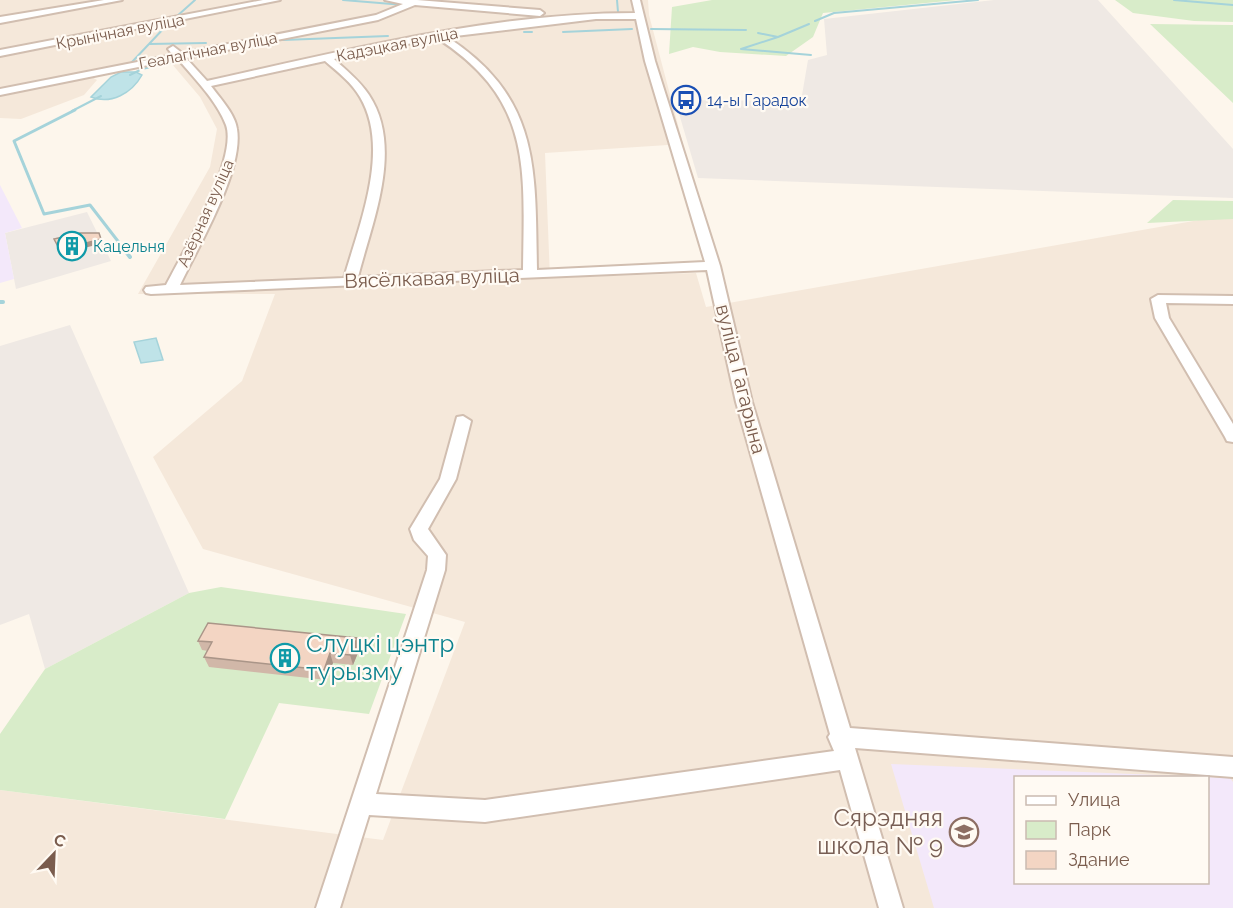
<svg xmlns="http://www.w3.org/2000/svg" width="1233" height="908" font-family="Raleway,sans-serif">
	<rect width="100%" height="100%" fill="#fdf6ec"/>
	<path fill="#f5e8da" fill-rule="evenodd" d="M0 0H648L649 15 683 144 545 153 550 278 696 273 706 307 1233 214V908H0V790L383 840 465 622 203 549 153 457 242 381 275 294H138L210 167 217 129 200 97 166 57 0 89ZM1016 778H1208V882H1016Z
		M92 77 97 80 84 95 21 119 0 118V95Z"/>
	<path fill="#efe9e4" d="M994 0H1098L1233 149V198L698 178 675 100 801 101 808 60 827 55 824 19Z
		M87 212 111 261 16 289 5 233Z
		M70 325 189 593 45 669 29 614 0 625V346Z"/>
	<path fill="#f3e8fa" fill-rule="evenodd" d="M0 185 22 228 5 233 14 279 0 283Z
		M891 764 1230 778 1233 782V908H934ZM1016 778H1208V882H1016Z"/>
	<path fill="#d8ecc9" d="M712 0H957L823 13 813 37 786 56 720 52 693 47 669 54 672 7Z
		M1115 0H1233V22L1194 21 1133 13Z
		M1150 24 1233 25V103Z
		M1173 200 1233 201V219L1147 223Z
		M221 587 406 614 369 714 279 703 225 819 0 790V734L45 669 189 593Z"/>
	<path fill="#bfe3e8" stroke="#a5d3da" stroke-width="1.5" d="M121 72H136L142 75C132 93 111 105 91 97L111 77Z
		M156 338 163 360 141 363 134 342Z"/>
	<g fill="none" stroke-linecap="round" stroke-linejoin="round">
		<path stroke="#a5d3da" stroke-width="2" d="M343 0 404 5
			M617 0 618 12
			M1174 0 1233 5
			M176 17 195 0
			M815 21 834 13 978 0
			M651 29 746 30
			M524 32H532
			M563 32 632 29
			M758 33 778 37 741 49 811 55
			M778 37 809 24
			M283 40 388 36
			M149 44 206 43
			M132 62 166 26
			M130 75 142 69 170 63
			M72 111 101 96"/>
		<path stroke="#a5d3da" stroke-width="3" d="M75 110 14 141 44 214 90 205 124 249"/>
		<path stroke="#a5d3da" stroke-width="4" d="M123 248 130 257
			M0 302H3"/>
		<g stroke="#d1beb0" stroke-width="4">
			<path id="street" d="M104 0H122L0 23V17Z
				M263 0H280L0 56V50Z
				M385 0H417L540 10 544 13 540 16 415 5 378 20 186 58 207 81C348 50 491 13 635 13L632 0H640L655 61 720 266 752 402 850 728 1233 757V777L855 748 903 908H879L840 770 485 822 369 815 340 908H316L427 570 428 556 414 540 410 529 440 479 457 417 463 416 471 421 456 479 428 529 446 555 445 570 376 794 485 800 834 751 828 737 830 734 736 402 707 270 151 294 146 293 144 290 146 287 166 285C183 252 238 159 226 125 217 101 194 78 178 59L0 95V89L173 55 168 49 173 46 182 53 376 15 403 4ZM596 19H636L645 61 705 262 537 270C535 169 541 98 447 37ZM437 38C533 100 524 168 523 270L358 277C372 222 404 148 369 95 360 81 346 70 334 59ZM325 61C338 72 352 83 360 97 391 149 359 225 344 278L180 285C198 247 244 170 237 129 235 114 220 98 211 86Z
				M1158 295 1233 296V304L1166 303 1169 318 1233 424V442L1227 441 1225 437 1155 318 1151 299Z"/>
		</g>
		<use href="#street" fill="#fff" fill-rule="evenodd"/>
	</g>
	<path fill="#d1b7a8" d="M198 641 360 648 353 665 333 663 327 680 209 667 204 657 208 651 202 650Z"/>
	<path fill="#aa9588" d="M99 233 103 243 62 254 60 250Z
		M357 638 360 648 353 665 350 655Z
		M330 653 333 663 327 680 324 670Z"/>
	<path fill="#f3d5c3" stroke="#aa9588" stroke-width="1.5" d="M80 233H99L101 239 60 250 54 239Z
		M208 623 357 638 350 655 330 653 324 670 204 657 212 642 198 641Z"/>
	<defs>
		<g id="bus-ring" transform="scale(1.5)"><circle r="9.5" fill="#fffaf3" stroke="#1a4fb4" stroke-width="1.5"/><path d="M-5-6H5V4H4V6H2V4H-2V6H-4V4H-5ZM-3.5-4V0h7V-4ZM-3.5 1.2v1.5H-2V1.2ZM2 1.2v1.5H3.5V1.2Z" fill="#1a4fb4"/></g>
		<g id="building-ring" transform="scale(1.5)"><circle r="9.5" fill="#fffaf3" stroke="#0f9aa8" stroke-width="1.5"/><path d="M-4-6H4V6H1V3H-1V6H-4ZM-2.5-4.3h1.7v1.8h-1.7ZM.8-4.3h1.7v1.8H.8ZM-2.5-1h1.7V.8h-1.7ZM.8-1h1.7V.8H.8Z" fill="#0f9aa8"/></g>
		<g id="school-ring" transform="scale(1.5)"><circle r="9.5" fill="#fffaf3" stroke="#8d6e63" stroke-width="1.5"/><path d="M0-5L7-2L0 1L-7-2ZM-4 1L0 2.5L4 1V4Q0 6-4 4Z" fill="#8d6e63"/></g>
	</defs>
	<g fill-rule="evenodd">
		<use href="#bus-ring" x="686" y="100"/>
		<use href="#building-ring" x="72" y="246"/>
		<use href="#building-ring" x="285" y="658"/>
		<use href="#school-ring" x="964" y="832"/>
	</g>
	<g text-anchor="middle" stroke-width="4.5" stroke-linejoin="round" paint-order="stroke">
		<g font-size="16" fill="#7a5c4d" stroke="#fffaf3">
			<text transform="translate(120 31) rotate(-11)" y="6">Крынічная вуліца</text>
			<text transform="translate(397 44) rotate(-11)" y="6">Кадэцкая вуліца</text>
			<text transform="translate(208 50) rotate(-11)" y="6">Геалагічная вуліца</text>
			<text transform="translate(205 213) rotate(-66)" y="6">Азёрная вуліца</text>
		</g>
		<g font-size="16" fill="#164399" stroke="#fffaf3" text-anchor="start">
			<text x="707" y="106">14-ы Гарадок</text>
		</g>
		<g font-size="16" fill="#0d838f" stroke="#fffaf3" text-anchor="start">
			<text x="93" y="252">Кацельня</text>
		</g>
		<g font-size="20" fill="#7a5c4d" stroke="#fffaf3">
			<text transform="translate(432 278) rotate(-2)" y="7">Вясёлкавая вуліца</text>
			<text transform="translate(741 379) rotate(76)" y="7">вуліца Гагарына</text>
		</g>
		<g font-size="24" fill="#0d838f" stroke="#fffaf3" text-anchor="start">
			<text x="306" y="652">Слуцкі цэнтр<tspan x="306" dy="28">турызму</tspan></text>
		</g>
		<g font-size="24" fill="#785e54" stroke="#fffaf3" text-anchor="end">
			<text x="943" y="826">Сярэдняя<tspan x="943" dy="28">школа № 9</tspan></text>
		</g>
	</g>
	<rect x="1014" y="776" width="195" height="108" fill="#fffaf3" stroke="#cabbb1" stroke-width="1.5"/>
	<rect x="1026" y="796" width="30" height="9" fill="#ffffff" stroke="#cabbb1" stroke-width="1.5"/>
	<text x="1068" y="806" font-size="18" fill="#7a5c4d">Улица</text>
	<rect x="1026" y="821" width="30" height="18" fill="#d8ecc9" stroke="#cabbb1" stroke-width="1.5"/>
	<text x="1068" y="836" font-size="18" fill="#7a5c4d">Парк</text>
	<rect x="1026" y="851" width="30" height="18" fill="#f3d5c3" stroke="#cabbb1" stroke-width="1.5"/>
	<text x="1068" y="866" font-size="18" fill="#7a5c4d">Здание</text>
	<g transform="translate(54 854) rotate(23)" stroke="#fffaf3" stroke-width="4.5" paint-order="stroke">
	<path d="M0-4.5L10 22L0 15L-10 22Z" fill="#7a5c4d"/>
	<text y="-9" font-size="16" font-weight="bold" text-anchor="middle" fill="#7a5c4d">С</text>
	</g>
</svg>
